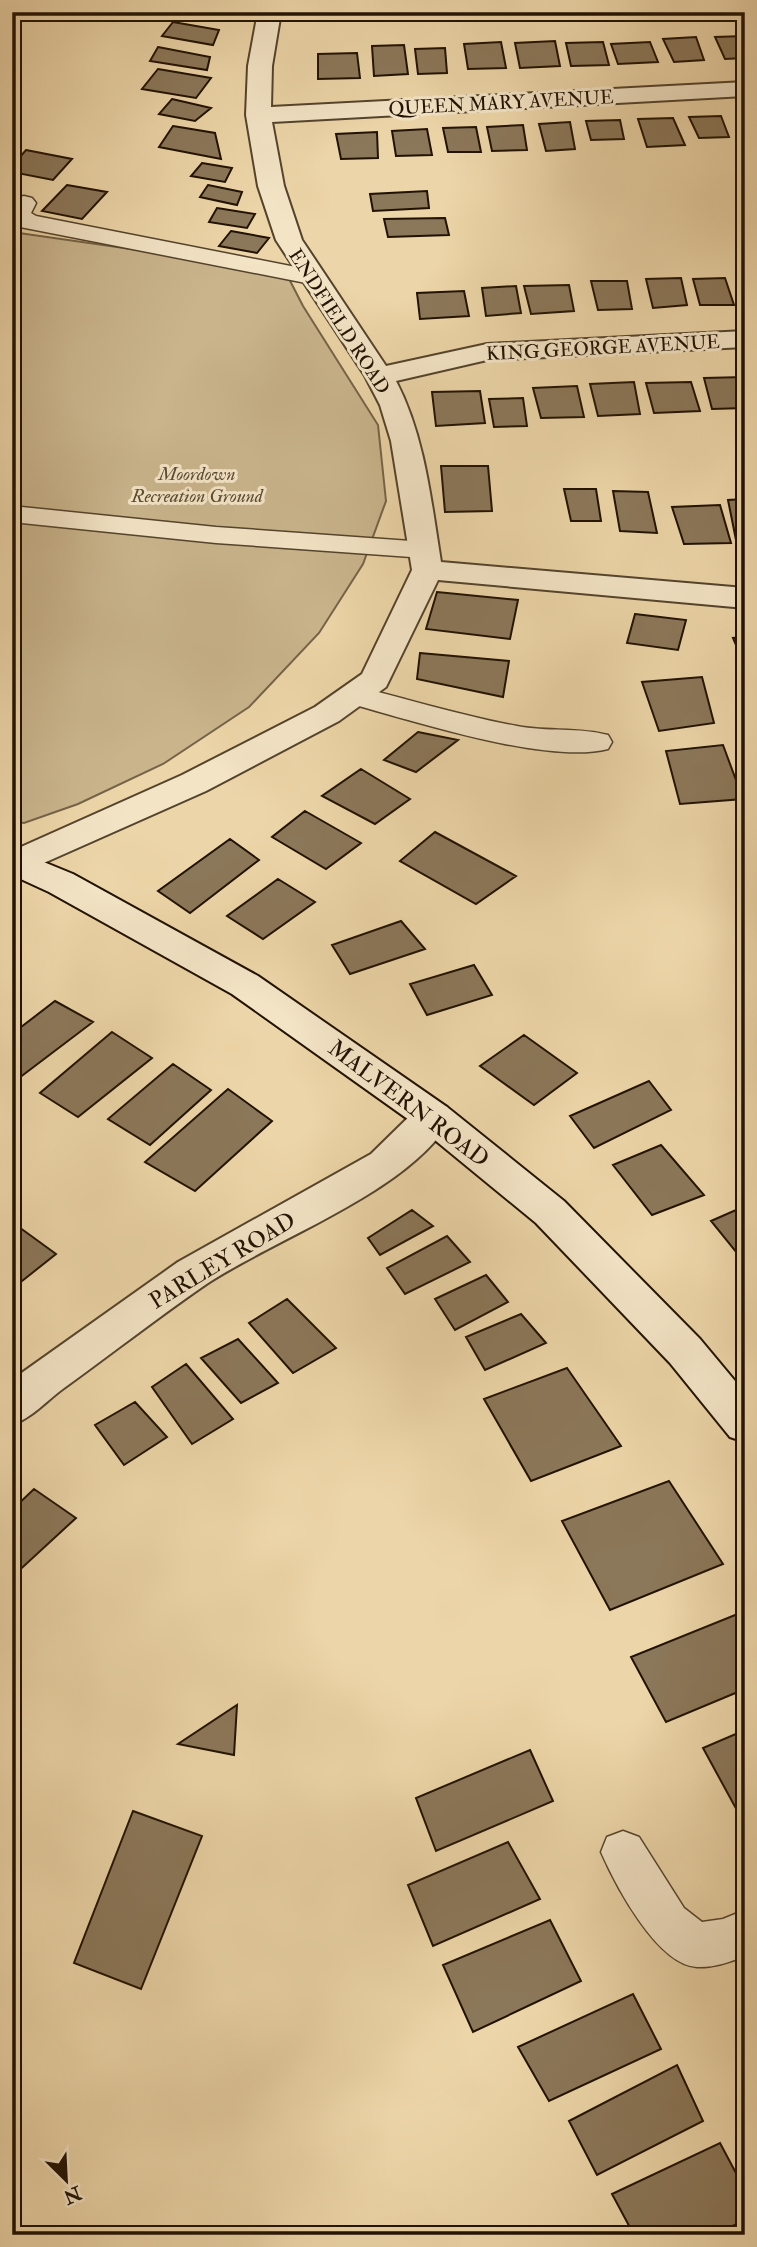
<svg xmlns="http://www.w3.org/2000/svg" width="757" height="2247" font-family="'IM FELL Double Pica',serif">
	<rect width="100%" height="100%" fill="#ecd5a8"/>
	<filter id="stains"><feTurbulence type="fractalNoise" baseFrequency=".00286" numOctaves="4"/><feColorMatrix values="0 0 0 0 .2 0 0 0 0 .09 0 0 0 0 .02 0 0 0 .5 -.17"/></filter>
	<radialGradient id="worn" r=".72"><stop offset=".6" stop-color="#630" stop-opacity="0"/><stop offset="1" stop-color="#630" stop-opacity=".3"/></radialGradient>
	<path fill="#c9b48c" stroke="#756348" stroke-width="2" d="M12 232 285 271 303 306 378 425 386 501 363 564 319 633 249 707 163 764 78 804 24 823 12 821Z"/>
	<path fill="#8b7759" stroke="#211203" stroke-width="2" d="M169 12H220L213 21 167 16Z
		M173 22 219 30 213 45 162 36Z
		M745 36V58L725 59 715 37Z
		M696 37 704 60 674 62 663 39Z
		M555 41 560 66 520 68 515 43Z
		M501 42 506 68 468 69 464 44Z
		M603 42 609 65 571 66 566 43Z
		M650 42 658 62 618 64 611 44Z
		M404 45 408 74 374 76 372 46Z
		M158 47 210 57 207 70 150 61Z
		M445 48 447 73 418 74 415 49Z
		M357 53 360 78 318 79V54Z
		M158 69 211 78 196 98 142 89Z
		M172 99 211 108 195 121 159 114Z
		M721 116 729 137 699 138 689 117Z
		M673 118 685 145 647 147 638 119Z
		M620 120 624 139 591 140 586 121Z
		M570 122 575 149 546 151 539 124Z
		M523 125 527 150 492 151 487 127Z
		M173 126 215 133 221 159 159 147Z
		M476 127 481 152H448L443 128Z
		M427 129 432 155 396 156 392 131Z
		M377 132 378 158 341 159 336 134Z
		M26 150 72 159 53 180 12 172V166Z
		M202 163 232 168 225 182 191 176Z
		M67 185 107 192 82 219 42 211Z
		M208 185 242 192 237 205 200 197Z
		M427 191 429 208 373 211 370 194Z
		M217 208 255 214 247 228 209 222Z
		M445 218 449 235 388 237 384 219Z
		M231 231 269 238 257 253 219 246Z
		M681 278 687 305 653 308 646 279Z
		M725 278 734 305H700L693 279Z
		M591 281H627L632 309 598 310Z
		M569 285 574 311 531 314 524 286Z
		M516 286 521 313 486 316 482 288Z
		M464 291 469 316 420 319 417 293Z
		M745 377V408L712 409 704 378Z
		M634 382 640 414 598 416 590 384Z
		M691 382 700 411 654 413 646 383Z
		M577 386 584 417 541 418 533 388Z
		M480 391 485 423 436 426 432 392Z
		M523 398 527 426 494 427 489 399Z
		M441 466H488L492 511 445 512Z
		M564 489H596L601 521H571Z
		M613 491 648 492 657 533 620 531Z
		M745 499V540H736L728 500Z
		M720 505 731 543 684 544 672 507Z
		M437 592 518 600 510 639 426 629Z
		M635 614 686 620 678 650 627 643Z
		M745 637V666L733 638Z
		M420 653 509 661 503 697 417 679Z
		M702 677 714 723 659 731 642 682Z
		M418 732 458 740 416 772 384 760Z
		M723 745 743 799 680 804 666 751Z
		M361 769 410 799 375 824 322 796Z
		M305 811 361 843 326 869 272 837Z
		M435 832 516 876 476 904 400 861Z
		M230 839 259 860 190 913 158 891Z
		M278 879 315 902 263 939 227 916Z
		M401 921 425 949 350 974 332 945Z
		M474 965 492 995 427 1015 410 984Z
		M55 1001 93 1022 19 1078 12 1073V1034Z
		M112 1032 152 1058 78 1117 40 1093Z
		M524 1035 577 1073 534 1105 480 1066Z
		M173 1064 211 1090 150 1145 108 1119Z
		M649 1081 671 1110 594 1148 570 1116Z
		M228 1089 272 1121 195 1191 145 1162Z
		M661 1145 704 1195 652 1215 613 1165Z
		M745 1206V1263L711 1221Z
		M412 1210 433 1226 380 1255 368 1238Z
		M12 1222 56 1254 12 1289Z
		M447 1236 470 1262 405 1294 387 1268Z
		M486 1275 508 1302 455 1330 435 1299Z
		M287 1299 336 1348 293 1373 249 1323Z
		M521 1314 546 1343 485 1370 466 1337Z
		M238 1339 278 1383 241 1403 201 1358Z
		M186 1364 233 1419 192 1444 152 1387Z
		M567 1368 621 1446 531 1481 484 1399Z
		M135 1402 167 1437 124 1465 95 1425Z
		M669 1481 723 1564 610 1610 562 1521Z
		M34 1489 76 1518 12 1577V1510Z
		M745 1611V1689L666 1722 631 1657Z
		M237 1705 234 1755 178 1744Z
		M745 1730V1825L703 1748Z
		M530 1750 553 1801 436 1851 416 1798Z
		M133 1811 202 1836 141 1989 74 1963Z
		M508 1842 540 1899 433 1946 408 1885Z
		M550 1920 581 1981 473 2032 443 1965Z
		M633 1994 661 2049 549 2101 518 2047Z
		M677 2065 703 2121 597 2175 569 2121Z
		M720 2143 745 2190V2220L714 2235H634L612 2194Z"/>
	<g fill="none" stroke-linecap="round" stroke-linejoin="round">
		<g stroke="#54432c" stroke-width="3">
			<path id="lane" d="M24 196 32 198 36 203 31 213 36 216 311 270 320 272 323 277 320 282 311 284 20 227 12 221V203L16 198Z
				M12 506 216 527 425 542 435 544 439 550 435 556 425 558 216 543 12 522Z
				M354 686C408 699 462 716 517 726 546 732 579 727 608 735L612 742 608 749C546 765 408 719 344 702L339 695 344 688Z
				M623 1831 639 1837 684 1908 702 1922 723 1919 745 1910V1956C730 1962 713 1968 697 1967 657 1965 615 1884 601 1852L607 1837Z"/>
		</g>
		<g stroke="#54432c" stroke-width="4">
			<path id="street" d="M258 12H281L272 66 271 107 745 82V96L272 122 284 186 302 240 386 366 487 344 745 331V347L487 360 396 381C425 437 431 500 441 562L745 588V608L438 580 386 687 339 721 206 791 19 874 12 872V851L182 775 315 707 362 674 412 570 391 441 380 405 365 376 276 240 258 186 246 115 248 66Z
				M433 1103 447 1107 452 1117C412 1191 275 1238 205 1285 157 1318 111 1354 64 1388 46 1401 33 1417 12 1425V1381L23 1372 178 1262 371 1154 419 1107Z"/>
		</g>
		<g stroke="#211203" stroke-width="4">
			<path id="secondary" d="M12 849 73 874 258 976 447 1107 564 1201 700 1339 745 1393V1442L730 1437 670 1363 536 1223 419 1127 232 994 49 892 12 875Z"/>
		</g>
		<use href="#lane" fill="#f3e4c6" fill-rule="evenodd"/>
		<use href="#street" fill="#f3e4c6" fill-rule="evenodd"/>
		<use href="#secondary" fill="#f3e4c6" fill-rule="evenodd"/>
	</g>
	<g text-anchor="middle" stroke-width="6" stroke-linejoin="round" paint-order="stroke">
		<g font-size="19" fill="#211203" stroke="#f3e4c6">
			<text transform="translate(501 102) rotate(-3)" y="7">QUEEN MARY AVENUE</text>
			<text transform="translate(340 321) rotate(57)" y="7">ENDFIELD ROAD</text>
			<text transform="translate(603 347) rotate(-3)" y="7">KING GEORGE AVENUE</text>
		</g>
		<g font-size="19" font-style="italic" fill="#5c4b33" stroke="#f3e4c6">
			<text x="197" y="480">Moordown<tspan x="197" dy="22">Recreation Ground</tspan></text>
		</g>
		<g font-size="23" fill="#211203" stroke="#f3e4c6">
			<text transform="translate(409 1103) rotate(37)" y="8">MALVERN ROAD</text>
			<text transform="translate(222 1260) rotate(-31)" y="8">PARLEY ROAD</text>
		</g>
	</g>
	<rect width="757" height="2247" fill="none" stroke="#ecd5a8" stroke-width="42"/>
	<rect x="14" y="14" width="729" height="2219" fill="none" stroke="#211203" stroke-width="3.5"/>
	<rect x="21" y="21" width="715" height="2205" fill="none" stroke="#211203" stroke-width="2"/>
	<g transform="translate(66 2180) rotate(156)" stroke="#f3e4c6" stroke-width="5" paint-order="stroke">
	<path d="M0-5L12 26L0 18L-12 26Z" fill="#211203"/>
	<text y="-10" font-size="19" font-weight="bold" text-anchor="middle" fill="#211203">N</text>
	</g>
	<rect width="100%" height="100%" filter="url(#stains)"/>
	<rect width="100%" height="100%" fill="url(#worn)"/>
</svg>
